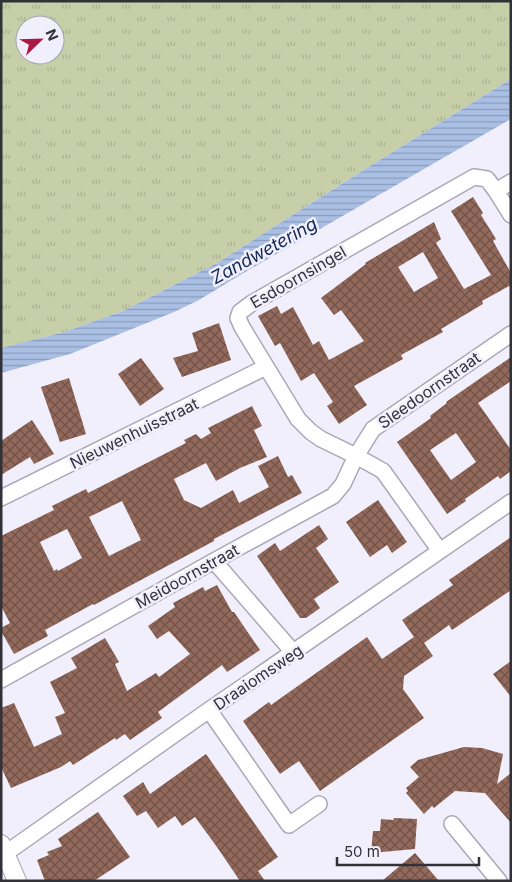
<svg xmlns="http://www.w3.org/2000/svg" width="512" height="882" font-family="Inter,sans-serif">
	<defs>
		<pattern id="grass-tufts" width="24" height="20" patternUnits="userSpaceOnUse" patternTransform="scale(1.25)"><rect width="24" height="20" fill="#c6cfa8"/><path d="M3 7l-1-3M5 7V3M7 7l1-3M15 17l-1-3M17 17v-4M19 17l1-3" fill="none" stroke="#abb291"/></pattern>
		<pattern id="water-rules" width="6" height="5" patternUnits="userSpaceOnUse" patternTransform="scale(1.25)"><rect width="6" height="5" fill="#aabfe4"/><path d="M0 2.5h6" fill="none" stroke="#8b9cba"/></pattern>
		<pattern id="building-cross-hatch" width="8" height="8" patternUnits="userSpaceOnUse" patternTransform="scale(1.25)"><rect width="8" height="8" fill="#92695b"/><path d="M0 0l8 8M0 8l8-8" fill="none" stroke="#715248"/></pattern>
	</defs>
	<rect width="100%" height="100%" fill="#f2effc"/>
	<path fill="url(#grass-tufts)" fill-rule="evenodd" d="M1 1H511V79L362 171 217 263 123 311 64 332 1 348ZM25 25H55V55H25Z"/>
	<path fill="url(#water-rules)" d="M511 79V119L240 275 199 300 174 312 70 354 1 373V348L64 332 123 311 217 263 362 171Z"/>
	<path fill="url(#building-cross-hatch)" fill-rule="evenodd" d="M473 197 483 213 481 215 496 239 493 241 511 273V285L482 301 483 304 441 329 443 332 401 355 403 359 354 386 367 405 339 424 327 406 333 402 314 373 301 381 280 343 275 346 258 316 277 306 281 314 293 307 313 345 319 341 329 360 364 341 341 310 334 315 321 298 366 264 365 263 434 222 441 239 436 243 464 289 491 275 451 211ZM423 252 438 278 414 292 398 267Z
		M219 323 231 360 182 377 173 358 198 351 192 333Z
		M511 357V381L478 403 511 450V471L500 479 498 476 465 499 466 501 447 514 397 442 431 418 430 416 447 403 446 402ZM456 433 476 462 451 480 430 450Z
		M141 358 164 389 140 406 118 374Z
		M69 378 86 434 60 442 41 387Z
		M252 406 262 426 254 430 267 457 240 468 216 481 206 463 174 479 184 500 201 508 233 490 239 503 269 487 258 466 278 456 288 477 292 475 302 493 214 539V541L94 605 93 604 45 630 48 636 14 654 1 631V628L10 623 1 606V536L54 510 52 506 86 489 88 493 186 443 184 440 196 434 201 439 211 433 208 428ZM122 501 141 540 109 556 89 517ZM67 529 82 558 58 571 57 569 54 571 40 542Z
		M32 420 54 454 34 464 30 457 1 475V441Z
		M378 500 407 542 392 553 387 545 370 557 346 522Z
		M319 525 328 539 316 548 339 582 314 599 320 608 306 618H300L257 556 275 543 280 551Z
		M511 537V590L452 630 449 625 424 643 433 656 404 676 403 689 424 718 320 791 299 761 280 774 243 721 269 702 271 705 367 637 382 659 414 637 402 620 453 585 449 580Z
		M217 585 232 612H234L260 650 227 672 222 665 158 712 162 718 130 740 125 734 116 740 115 738 73 765 70 761 61 767 11 788 1 767V708L14 703 34 747 62 734 55 717 65 713 50 682 77 668 71 658 105 638 119 662 115 664 127 691 156 673 159 677 190 654 169 631 157 639 148 626 175 607 173 603 203 587 205 591Z
		M511 661V697L493 674Z
		M464 747 482 748 503 754 497 784 511 773V823L485 793 455 791 434 808 432 806 424 814 406 793 408 791 406 788 419 777 410 767 418 760Z
		M206 754 278 857 258 871 265 881H240L217 847 195 817 182 826 175 816 158 828 146 811 137 816 123 796 143 782 150 794Z
		M98 812 130 857 94 881H45L37 860 49 855 47 852 62 846 58 839Z
		M394 818 417 819 415 849 371 853 373 831H380L381 819 393 820Z
		M415 853 439 881H382Z"/>
	<g fill="none" stroke-linecap="round" stroke-linejoin="round">
		<g stroke="#aba7b7" stroke-width="18">
			<path id="minor" d="M496 191 511 182
				M1 498 266 367
				M440 551 383 471 356 456 321 439 311 432 298 419 242 327 238 318 240 312 252 303 474 177 487 179 496 191 511 215
				M214 561 293 652
				M1 680 214 561 333 496 343 484 356 456 373 429 511 334
				M209 710 289 825 319 804
				M452 824 499 881
				M6 853 209 710 511 502"/>
		</g>
		<g stroke="#aba7b7" stroke-width="20">
			<path id="tertiary" d="M1 844 17 881"/>
		</g>
		<use href="#minor" stroke="#fff" stroke-width="15"/>
		<use href="#tertiary" stroke="#fff" stroke-width="18"/>
	</g>
	<g text-anchor="middle" stroke-width="5" stroke-linejoin="round" paint-order="stroke">
		<g font-size="16" fill="#323137" stroke="#f2effc">
			<text transform="translate(298 277) rotate(-30)" y="6">Esdoornsingel</text>
			<text transform="translate(429 390) rotate(-35)" y="6">Sleedoornstraat</text>
			<text transform="translate(134 433) rotate(-26)" y="6">Nieuwenhuisstraat</text>
			<text transform="translate(187 576) rotate(-29)" y="6">Meidoornstraat</text>
			<text transform="translate(258 677) rotate(-34)" y="6">Draaiomsweg</text>
		</g>
		<g font-size="18" font-style="italic" fill="#102955" stroke="#f2effc">
			<text transform="translate(264 251) rotate(-29)" y="6">Zandwetering</text>
		</g>
	</g>
	<rect width="512" height="882" fill="none" stroke="#323137" stroke-width="5"/>
	<g transform="translate(40 40) rotate(67)"><circle r="24" fill="#f2effc" stroke="#a5a3ad"/>
	<path d="M0-4L9 19L0 12L-9 19Z" fill="#ac1844"/>
	<text y="-8" font-size="14" font-weight="bold" text-anchor="middle" fill="#323137">N</text>
	</g>
	<path d="M337 857v8h142v-8" fill="none" stroke="#323137" stroke-width="2.5"/>
	<text x="344" y="857" font-size="15" fill="#323137" stroke="#f2effc" stroke-width="4" paint-order="stroke">50 m</text>
</svg>
